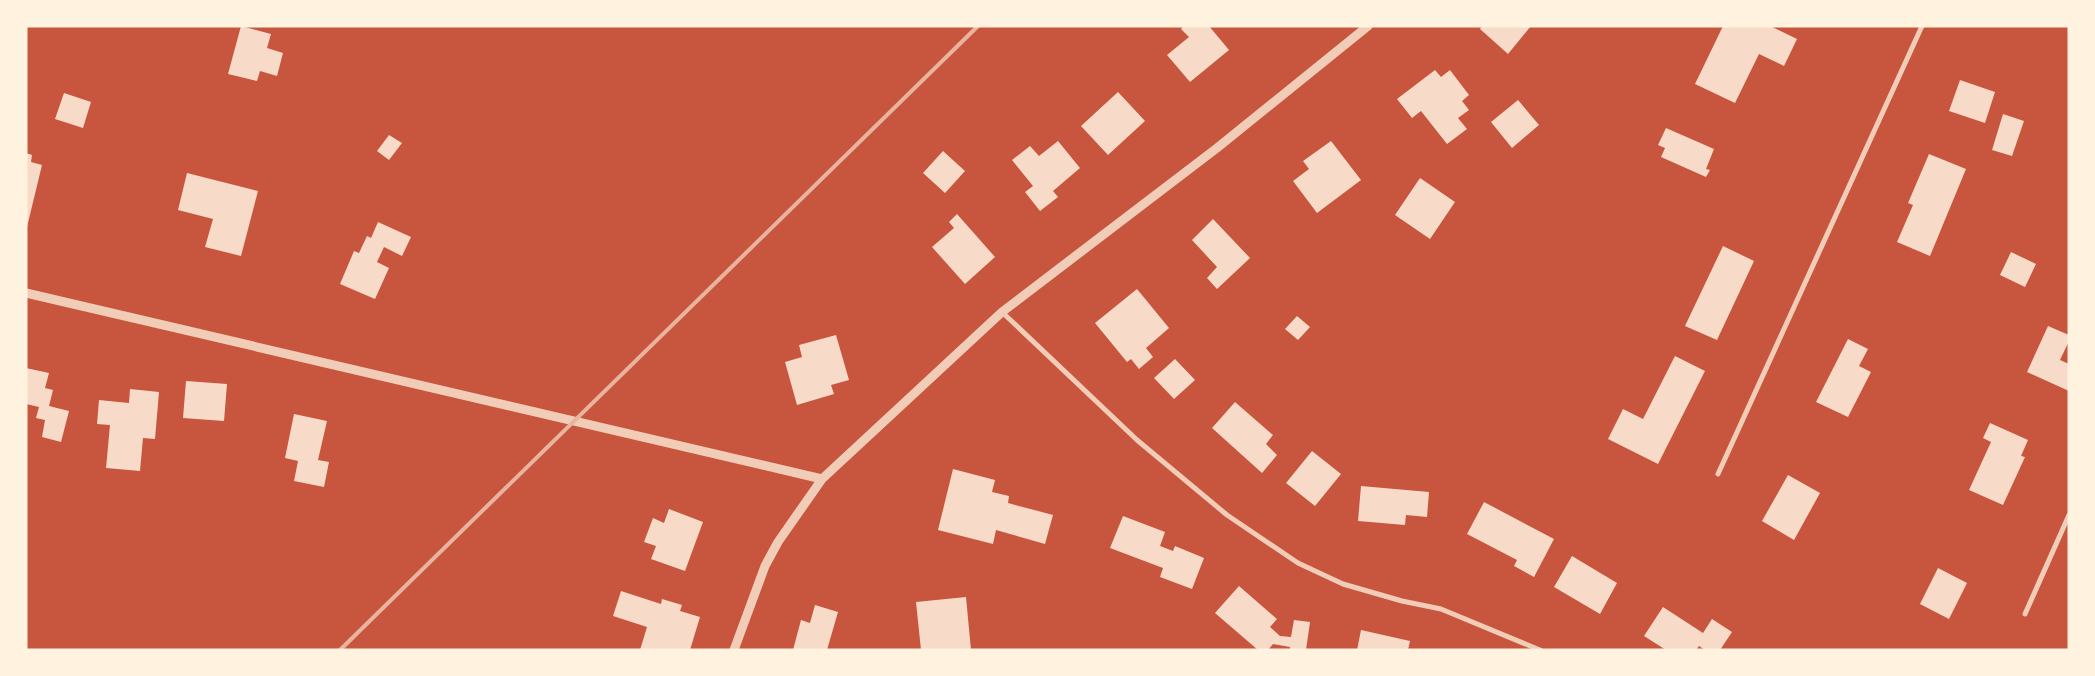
<svg xmlns="http://www.w3.org/2000/svg" width="2095" height="676" font-family="'Open Sans',sans-serif">
	<rect width="100%" height="100%" fill="#c8553d"/>
	<path fill="#f7dbc8" d="M241 26 271 34 267 48 283 53 277 76 260 71 257 81 228 74Z
		M1184 26H1209L1229 50 1190 82 1167 55 1189 37 1181 29Z
		M1482 26H1531L1508 54 1480 29Z
		M1723 26H1770L1797 39 1784 66 1759 54 1735 103 1695 84Z
		M1435 70 1441 77 1450 70 1469 95 1462 101 1469 110 1458 118 1467 129 1447 144 1421 111 1412 118 1397 99Z
		M1960 80 1995 92 1985 123 1949 111Z
		M1118 92 1145 121 1108 155 1081 126Z
		M64 93 91 102 83 128 55 119Z
		M1518 100 1539 125 1512 148 1491 122Z
		M2003 114 2024 121 2012 156 1992 150Z
		M1666 128 1714 149 1706 169 1710 170 1706 177 1661 157 1665 148 1658 145Z
		M389 135 402 143 389 160 377 151Z
		M1058 141 1080 168 1053 191 1058 197 1040 211 1025 192 1033 186 1012 160 1030 146 1039 156Z
		M1331 141 1361 180 1317 213 1293 181 1309 169 1303 161Z
		M943 151 965 171 945 193 923 173Z
		M26 153 32 155 31 162 42 165 27 227Z
		M1929 154 1966 169 1930 256 1897 242 1913 205 1908 203Z
		M187 173 258 191 241 256 205 247 213 219 178 210Z
		M1420 178 1455 202 1430 239 1395 215Z
		M957 214 995 257 965 284 932 247 954 228 949 222Z
		M1213 219 1250 258 1217 289 1207 278 1217 267 1192 240Z
		M378 222 411 237 402 256 384 247 377 262 389 268 375 299 340 284 354 251 359 253 367 236 371 238Z
		M1723 246 1754 261 1717 340 1685 326Z
		M2011 252 2036 264 2025 287 2000 275Z
		M1137 289 1169 328 1146 348 1153 357 1139 369 1131 359 1127 362 1095 323Z
		M1297 316 1310 327 1298 340 1285 329Z
		M2048 326 2069 335V341L2060 360 2069 364V391L2027 372Z
		M836 335 849 380 831 385 834 394 797 405 785 362 802 357 799 345Z
		M1848 339 1868 349 1859 366 1871 372 1848 417 1816 402Z
		M1675 356 1705 371 1658 464 1608 439 1623 409 1643 419Z
		M1175 359 1195 380 1174 399 1154 378Z
		M26 368 49 373 45 388 53 390 49 406 69 411 61 442 42 437 45 420 36 418 39 407 26 404Z
		M186 381 227 384 224 421 183 418Z
		M130 389 159 392 155 439 143 438 140 471 106 468 110 425 97 424 99 400 129 403Z
		M1235 402 1273 435 1266 444 1277 455 1262 473 1212 428Z
		M294 414 327 421 318 460 329 462 324 487 294 481 298 461 285 458Z
		M1990 423 2028 440 2021 456 2025 457 2003 505 1969 490 1991 442 1983 438Z
		M1312 451 1341 474 1315 506 1286 483Z
		M953 469 995 480 992 492 1009 496 1008 503 1053 515 1045 544 996 530 993 544 938 530Z
		M1788 475 1820 493 1794 540 1762 521Z
		M1361 486 1429 492 1427 517 1406 515 1405 525 1358 521Z
		M1484 502 1554 539 1534 577 1514 566 1517 560 1467 534Z
		M669 509 703 522 685 571 651 559 656 546 644 542 653 518 664 523Z
		M1123 516 1165 532 1160 546 1173 551 1175 546 1204 558 1192 589 1160 577 1163 568 1110 548Z
		M1572 556 1617 583 1600 614 1554 587Z
		M1938 568 1967 583 1949 619 1920 604Z
		M1239 586 1277 619 1270 627 1280 636 1291 637 1294 620 1310 622 1306 650H1290V647L1273 644 1268 650H1258L1215 613Z
		M621 591 661 604 662 599 682 605 680 611 700 617 690 650H640L647 627 613 616Z
		M966 597 971 650H921L916 602Z
		M815 605 838 612 827 650H793L801 620 810 623Z
		M1663 607 1703 633 1712 619 1732 632 1720 650H1705L1699 646 1696 650H1666L1644 636Z
		M1361 630 1410 641 1408 650H1357Z"/>
	<g fill="none" stroke-linecap="round" stroke-linejoin="round">
		<path stroke="#f1ccb7" stroke-width="5" d="M1002 312 1137 440 1227 515 1298 563 1343 584 1402 601 1441 609 1540 650
			M1718 474 1922 26
			M2025 614 2069 515"/>
		<path stroke="#f1ccb7" stroke-width="9" d="M26 293 822 479
			M734 650 765 566 778 542 822 479 1002 312 1217 148 1368 26"/>
		<path stroke="#e9b49f" stroke-width="4" d="M340 650 978 26"/>
	</g>
	<rect width="2095" height="676" fill="none" stroke="#fff3e0" stroke-width="55"/>
</svg>
